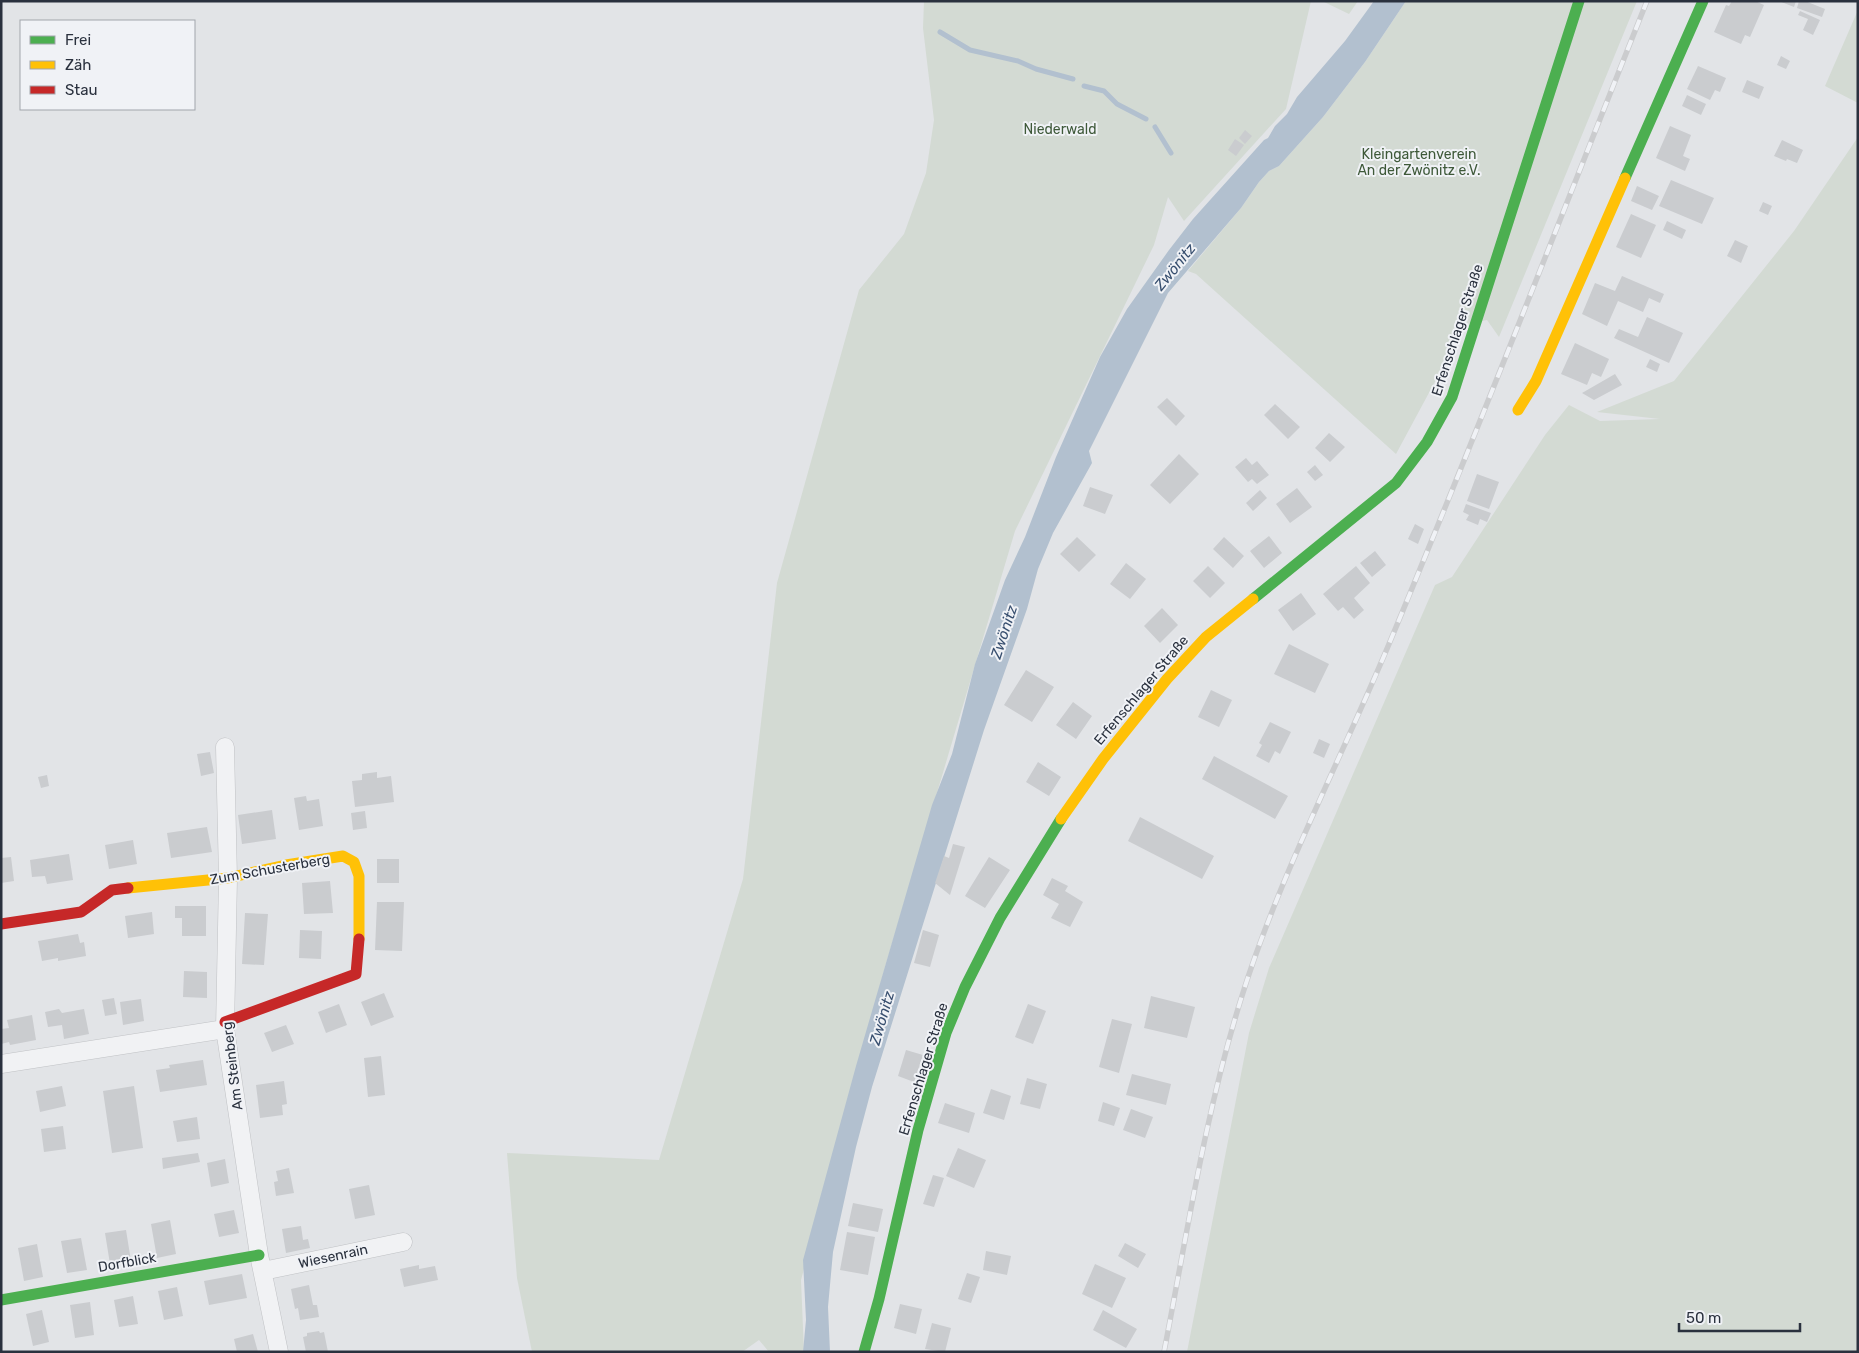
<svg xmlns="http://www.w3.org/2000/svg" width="1859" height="1353" font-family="Rubik,sans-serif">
	<rect width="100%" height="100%" fill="#e2e4e7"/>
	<path fill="#d3dad3" d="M924 1H1311L1286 109 1184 221 1168 197 1154 245 1015 531 885 967 801 1280 804 1352H769L759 1340 742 1352H532L517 1278 507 1153 659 1160 743 879 777 583 859 290 904 234 926 173 934 120 923 28Z
		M1322 1H1358L1349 14Z
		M1406 1H1637L1499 337 1487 320 1466 324 1396 454 1196 274 1188 271 1241 208 1259 182 1269 171 1279 166 1323 117 1365 62Z
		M1858 10V103L1825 86Z
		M1858 137V1352H1187L1249 1033 1269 968 1435 585 1452 577 1545 435 1569 405 1600 421 1660 419 1597 412 1674 381 1794 231Z"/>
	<path fill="#b2c0cf" d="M1374 1H1406L1365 62 1323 117 1279 166 1269 171 1259 182 1241 208 1168 293 1089 451 1092 463 1053 533 1038 569 1027 609 984 730 872 1087 856 1147 833 1252 828 1307 830 1352H803L806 1320 803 1260 856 1066 932 805 952 754 975 664 1005 580 1025 537 1056 457 1100 357 1127 309 1169 250 1193 219 1264 140 1268 138 1275 126 1287 114 1297 97 1345 41Z"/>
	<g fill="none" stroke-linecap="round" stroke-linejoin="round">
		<path stroke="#b2c0cf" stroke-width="5" d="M940 32 970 50 1018 61 1036 69 1073 79
			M1084 86 1104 91 1117 104 1146 119
			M1155 127 1171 153"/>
	</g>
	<path fill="#cacccf" d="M1732 1H1755L1764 5 1750 37 1745 35 1741 44 1714 32 1726 5 1729 6Z
		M1779 1H1796L1794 7Z
		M1799 1H1805L1825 9 1822 17 1797 8Z
		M1800 11 1820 20 1813 35 1803 30 1808 19 1798 15Z
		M1781 56 1790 61 1786 69 1777 65Z
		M1698 66 1726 78 1720 92 1715 90 1710 100 1687 89Z
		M1747 80 1764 87 1759 99 1742 92Z
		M1687 95 1706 104 1701 115 1682 106Z
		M1670 126 1691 135 1683 156 1690 159 1685 171 1656 158Z
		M1245 130 1252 136 1245 144 1239 138Z
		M1235 139 1244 145 1236 156 1228 150Z
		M1782 140 1803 150 1797 163 1787 159 1786 161 1774 156Z
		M1671 180 1714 198 1702 224 1659 206Z
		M1637 186 1659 196 1652 210 1631 201Z
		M1763 202 1772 206 1768 215 1759 211Z
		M1631 214 1656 225 1641 258 1616 247Z
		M1667 221 1686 230 1682 239 1663 230Z
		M1735 240 1748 246 1741 263 1727 256Z
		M1622 276 1664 294 1660 303 1649 298 1643 312 1618 301 1607 326 1582 314 1595 283 1615 291Z
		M1647 317 1683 333 1669 363 1614 338 1619 329 1638 337Z
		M1575 343 1609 359 1601 377 1592 373 1587 385 1561 374Z
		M1650 359 1660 364 1657 372 1646 367Z
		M1615 374 1622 385 1594 400 1582 393Z
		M1167 398 1185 416 1176 426 1157 407Z
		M1275 404 1300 427 1288 439 1264 415Z
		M1329 433 1345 447 1330 462 1315 448Z
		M1179 454 1199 474 1170 504 1150 485Z
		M1246 458 1252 465 1257 461 1269 475 1257 484 1252 479 1248 482 1235 467Z
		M1315 465 1323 475 1315 481 1307 472Z
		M1477 474 1499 482 1489 509 1467 501Z
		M1090 487 1113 495 1105 514 1083 506Z
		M1297 488 1312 507 1290 523 1276 504Z
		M1260 490 1267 498 1253 511 1246 503Z
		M1466 504 1491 513 1487 522 1480 519 1478 525 1466 520 1469 515 1463 512Z
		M1415 524 1424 529 1418 544 1408 539Z
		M1269 536 1282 553 1264 568 1250 551Z
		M1077 537 1096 555 1079 572 1060 554Z
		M1224 537 1244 556 1233 568 1213 549Z
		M1375 551 1386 565 1372 577 1360 563Z
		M1126 563 1146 579 1130 599 1110 584Z
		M1208 566 1225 583 1210 598 1193 581Z
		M1356 566 1370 583 1354 598 1364 610 1354 619 1343 607 1338 611 1323 594Z
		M1301 593 1316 614 1293 631 1278 610Z
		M1162 608 1178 625 1160 643 1144 626Z
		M1289 644 1329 664 1315 693 1274 674Z
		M1026 670 1054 687 1032 722 1004 705Z
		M1211 690 1232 700 1219 727 1198 717Z
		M1073 702 1092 716 1076 739 1056 725Z
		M1270 722 1291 732 1280 754 1275 751 1269 763 1256 756 1262 745 1259 743Z
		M1319 739 1330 744 1324 758 1313 753Z
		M210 752 214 773 201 776 197 754Z
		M1214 756 1288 796 1275 819 1202 779Z
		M1038 762 1061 777 1049 796 1026 782Z
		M377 772V778L391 776 394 802 355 807 352 781 362 780V774Z
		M47 775 49 786 41 788 38 777Z
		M306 796 307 801 319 799 323 826 299 830 294 798Z
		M272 810 276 839 242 844 238 815Z
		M365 811 367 828 353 830 351 813Z
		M1140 817 1214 856 1202 879 1128 841Z
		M207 827 212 852 171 858 167 833Z
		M133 840 137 864 109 869 105 845Z
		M953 844 965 847 950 895 935 883 944 856 949 858Z
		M69 854 73 880 47 884 45 876 32 877 30 860Z
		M11 857 14 881 1 883V858Z
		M989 857 1010 870 985 908 965 896Z
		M377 859H399V883H377Z
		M1052 878 1068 886 1065 891 1083 902 1070 927 1051 918 1059 904 1043 895Z
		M330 881 333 913 304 914 302 883Z
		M377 902H404L402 951 375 950Z
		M175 906H206V936H182V918H175Z
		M152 912 154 934 128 938 125 916Z
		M245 913 268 914 264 965 242 964Z
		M300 930 322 931 321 959 299 958Z
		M923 930 939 935 930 967 914 963Z
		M78 934 80 943 84 942 86 956 58 961V958L42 961 38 941Z
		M184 971 207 972V998L183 997Z
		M384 993 394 1017 371 1026 361 1002Z
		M1151 996 1195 1007 1187 1038 1144 1028Z
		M114 998 117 1014 105 1016 102 1000Z
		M141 999 144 1021 123 1025 120 1002Z
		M339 1004 347 1025 326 1033 318 1012Z
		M1028 1004 1046 1011 1033 1044 1015 1037Z
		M59 1009 62 1013 84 1009 89 1034 64 1039 62 1025 48 1027 45 1012Z
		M32 1015 36 1040 10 1045 9 1042 1 1044V1029L9 1028 7 1020Z
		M1112 1019 1132 1024 1119 1073 1099 1067Z
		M286 1025 294 1044 272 1052 264 1033Z
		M906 1050 923 1055 914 1082 898 1076Z
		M381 1056 385 1095 368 1097 364 1058Z
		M203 1060 207 1085 160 1092 156 1070 170 1068 169 1065Z
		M1132 1074 1171 1084 1166 1105 1126 1095Z
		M1027 1078 1047 1084 1040 1109 1020 1104Z
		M284 1081 287 1104 282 1105 283 1115 260 1118 256 1085Z
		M62 1086 66 1106 40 1112 36 1091Z
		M134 1086 143 1148 112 1153 103 1091Z
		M991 1089 1011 1096 1004 1120 983 1113Z
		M1103 1102 1120 1108 1114 1126 1098 1121Z
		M945 1103 975 1113 969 1133 938 1123Z
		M1131 1109 1153 1117 1145 1138 1123 1130Z
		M197 1117 200 1139 177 1142 173 1121Z
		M63 1126 66 1149 44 1152 41 1129Z
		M958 1148 986 1160 974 1188 946 1176Z
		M198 1153 200 1162 163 1169 162 1158Z
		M225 1159 229 1183 211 1187 207 1163Z
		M289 1168 294 1193 276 1196 274 1182 278 1181 276 1171Z
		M933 1175 944 1178 934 1207 923 1204Z
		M369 1185 375 1215 355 1219 349 1189Z
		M853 1203 883 1209 878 1232 848 1226Z
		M234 1210 239 1233 219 1237 214 1214Z
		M170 1220 176 1254 157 1258 151 1224Z
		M301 1226 303 1240 308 1239 310 1248 286 1253 282 1229Z
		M126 1230 131 1261 110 1264 105 1233Z
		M847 1232 875 1237 868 1275 840 1270Z
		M81 1238 87 1270 67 1273 61 1241Z
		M1125 1243 1146 1254 1138 1268 1118 1256Z
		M37 1244 43 1277 24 1281 18 1248Z
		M986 1251 1011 1256 1007 1275 983 1270Z
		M1095 1264 1126 1278 1112 1308 1082 1294Z
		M419 1265V1269L435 1266 438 1280 404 1287 400 1269Z
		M967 1273 980 1277 971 1303 958 1299Z
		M242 1274 247 1298 209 1305 204 1281Z
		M309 1285 313 1305H317L319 1317 300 1320 298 1308 295 1309 291 1289Z
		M177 1287 183 1316 164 1320 158 1291Z
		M133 1296 138 1324 119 1327 114 1300Z
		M90 1302 94 1335 75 1338 70 1305Z
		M900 1304 922 1309 916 1334 894 1328Z
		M42 1310 49 1342 33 1346 26 1314Z
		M1103 1310 1137 1329 1126 1348 1093 1330Z
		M932 1323 951 1328 945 1352 925 1349Z
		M319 1331 320 1333 324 1332 328 1352H306L303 1337 307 1336V1333Z
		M253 1334 258 1352H237L234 1339Z"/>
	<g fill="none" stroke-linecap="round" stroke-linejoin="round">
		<g stroke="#c0c2c5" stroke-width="19">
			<path id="street" d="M225 747 228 878 225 1029 259 1255 279 1352
				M1 1064 225 1029
				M263 1271 403 1242"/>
		</g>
		<use href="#street" stroke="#f1f2f4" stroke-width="18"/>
		<path stroke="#4caf50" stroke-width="11" d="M1625 178 1703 1
			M1253 599 1396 483 1427 442 1452 397 1579 1
			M1 1300 259 1255
			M864 1352 879 1299 918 1130 946 1033 965 987 1000 918 1061 819"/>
		<path stroke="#ffc107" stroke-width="11" d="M1518 410 1536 381 1625 178
			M1061 819 1103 759 1167 679 1206 637 1253 599
			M128 888 228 878 286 865 343 856 354 862 359 876V939"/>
		<path stroke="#c62828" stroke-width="11" d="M1 924 81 912 112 890 128 888
			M225 1022 356 974 359 939"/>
		<g stroke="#cbccce" stroke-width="5.5">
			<path id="rail" d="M1164 1352C1187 1234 1205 1114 1241 999 1280 873 1344 754 1394 632 1481 423 1563 211 1647 1"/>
		</g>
		<use href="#rail" stroke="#f0f2f6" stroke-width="4" stroke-dasharray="11" stroke-linecap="butt"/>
	</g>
	<g text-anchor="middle" stroke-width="4" stroke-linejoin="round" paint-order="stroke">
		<g font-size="14" fill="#3e5939" stroke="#f0f2f6">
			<text x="1060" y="134">Niederwald</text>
			<text x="1419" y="159">Kleingartenverein<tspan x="1419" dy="16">An der Zwönitz e.V.</tspan></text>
		</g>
		<g font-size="14" fill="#2a313e" stroke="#f0f2f6">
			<text transform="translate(1457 330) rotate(-72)" y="5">Erfenschlager Straße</text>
			<text transform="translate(1141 690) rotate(-50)" y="5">Erfenschlager Straße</text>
			<text transform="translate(270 869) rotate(-10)" y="5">Zum Schusterberg</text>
			<text transform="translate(232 1066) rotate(-97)" y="5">Am Steinberg</text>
			<text transform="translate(923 1069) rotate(-73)" y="5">Erfenschlager Straße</text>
			<text transform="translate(333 1256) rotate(-12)" y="5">Wiesenrain</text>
			<text transform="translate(127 1262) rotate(-10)" y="5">Dorfblick</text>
		</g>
		<g font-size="15" font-style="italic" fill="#384f6f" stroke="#f0f2f6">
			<text transform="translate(1175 267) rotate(-51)" y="5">Zwönitz</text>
			<text transform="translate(1004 632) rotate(-72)" y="5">Zwönitz</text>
			<text transform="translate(882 1018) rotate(-74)" y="5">Zwönitz</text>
		</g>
	</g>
	<rect width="1859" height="1353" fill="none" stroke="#2a313e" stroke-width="5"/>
	<rect x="20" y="20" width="175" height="90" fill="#f0f2f6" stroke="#a1a5ac"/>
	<rect x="30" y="36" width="25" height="8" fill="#4caf50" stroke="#a1a5ac"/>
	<text x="65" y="45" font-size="15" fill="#2a313e">Frei</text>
	<rect x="30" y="61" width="25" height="8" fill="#ffc107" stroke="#a1a5ac"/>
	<text x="65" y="70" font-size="15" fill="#2a313e">Zäh</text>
	<rect x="30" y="86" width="25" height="8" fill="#c62828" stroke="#a1a5ac"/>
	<text x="65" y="95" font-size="15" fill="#2a313e">Stau</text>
	<path d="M1679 1323v8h121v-8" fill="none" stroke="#2a313e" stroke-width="2.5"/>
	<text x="1686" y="1323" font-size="15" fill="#2a313e" stroke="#f0f2f6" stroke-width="4" paint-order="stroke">50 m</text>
</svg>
